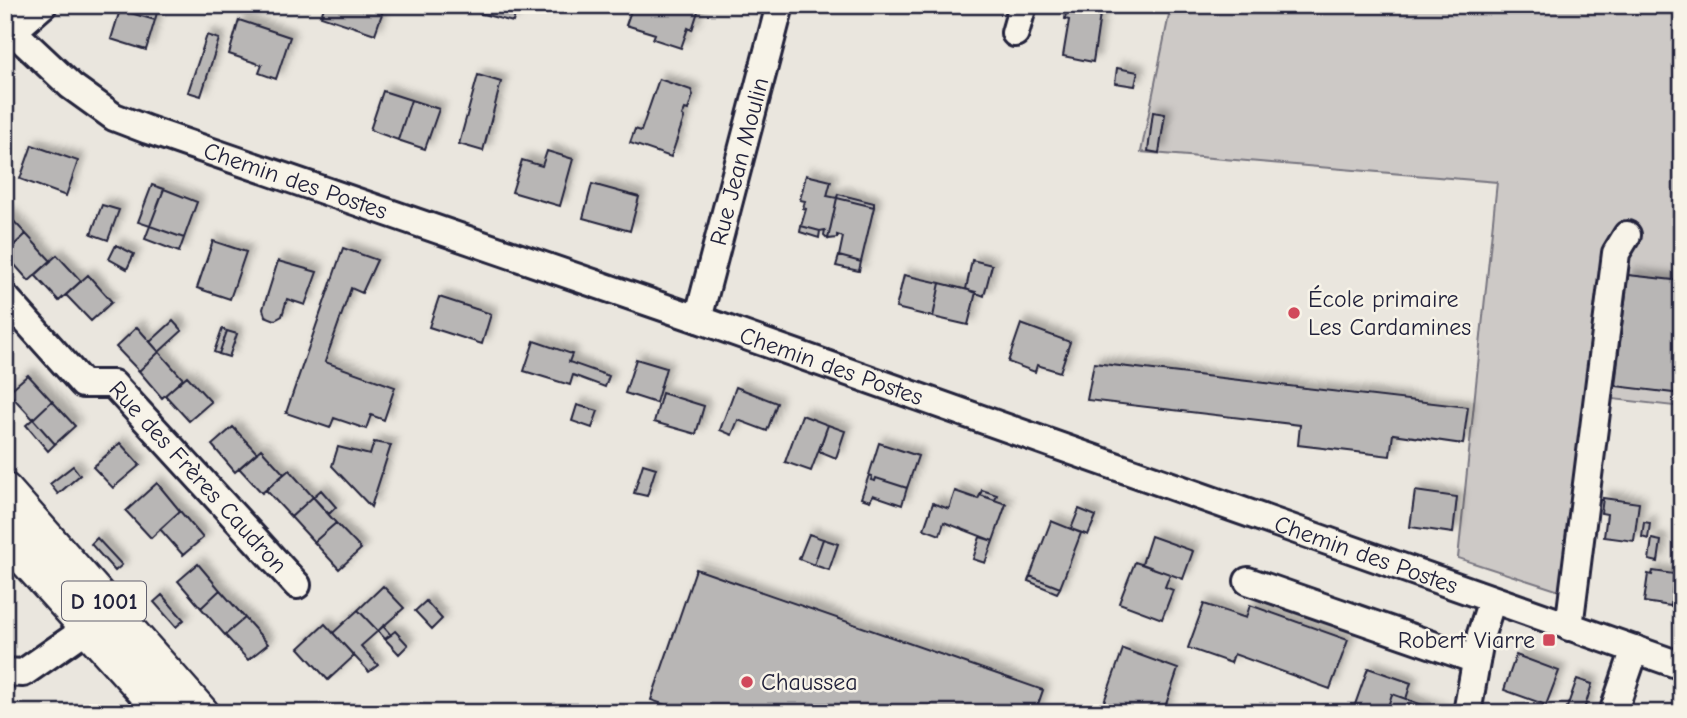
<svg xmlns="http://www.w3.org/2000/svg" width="1687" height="718" font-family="'Comic Neue',sans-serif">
	<defs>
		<filter id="shadow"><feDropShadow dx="6" dy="-6" stdDeviation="3.5" flood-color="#0004"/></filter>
	</defs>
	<rect width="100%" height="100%" fill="#eae6de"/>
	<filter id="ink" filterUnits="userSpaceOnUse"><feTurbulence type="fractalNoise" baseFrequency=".0143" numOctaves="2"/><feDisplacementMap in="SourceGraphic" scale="14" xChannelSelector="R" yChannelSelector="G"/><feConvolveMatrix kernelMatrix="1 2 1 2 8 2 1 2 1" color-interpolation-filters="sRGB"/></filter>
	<g filter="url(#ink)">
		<path fill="#cdc9c6" stroke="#787680" stroke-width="2" d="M1171 5H1682V407L1605 398 1584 599 1458 558 1497 182 1141 152Z"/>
		<path fill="#b8b6b5" stroke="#22223b" stroke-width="2" filter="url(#shadow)" d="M122 5H159L155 20 120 10Z
			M325 5H385L375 34 321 16Z
			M482 5H518L513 22 479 13Z
			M633 5H648L663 10 665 5H700L692 30 688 28 681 48 653 39 655 34 626 25Z
			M1067 5 1101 8 1093 62 1063 56 1069 20 1065 19Z
			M120 10 155 20 146 50 111 39Z
			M239 20 290 37 276 79 259 73 262 65 229 54Z
			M207 35 219 39 201 96 188 92Z
			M1117 68 1138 72 1135 86 1115 83Z
			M478 75 501 82 483 151 459 144Z
			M659 79 691 90 693 95 688 110 685 109 682 116 684 118 671 157 630 143 635 129 641 131Z
			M383 91 411 100 398 140 370 130Z
			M411 100 439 109 425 149 398 140Z
			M1153 112 1165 114 1159 153 1148 151Z
			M32 145 78 161 66 196 20 179Z
			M547 151 573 159 560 206 512 192 522 160 542 166Z
			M806 175 831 181 827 196 837 198 828 239 824 235 825 230 820 231 801 226 806 209 803 208 805 201 800 200Z
			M592 184 639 197 630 231 583 218Z
			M152 185 164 189 150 226 138 222Z
			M164 189 197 202 184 238 150 226Z
			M838 194 874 203V207L837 198Z
			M837 198 874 207 861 262 839 256 843 237 837 235V238L828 239Z
			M102 205 119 210 108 240 91 234Z
			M5 212 26 234 5 253Z
			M150 226 184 238 179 252 145 239Z
			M801 226 820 231 819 238 800 232Z
			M26 234 51 261 29 281 5 254Z
			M213 241 246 252 230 299 197 288Z
			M116 245 134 254 127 269 109 259Z
			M343 248 377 260 362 293 351 288 325 362 395 387 384 420 371 415 366 429 334 418 330 428 286 413Z
			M57 255 81 281 59 301 35 275Z
			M839 256 861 262 859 271 836 266Z
			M972 260 992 265 984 296 966 289Z
			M278 261 317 272 305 305 287 299 282 316 275 320 265 316 263 309Z
			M88 275 112 302 91 321 66 295Z
			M904 275 940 283 933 317 896 308Z
			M1628 275 1682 281V394L1615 386Z
			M940 283 976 292 968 325 933 317Z
			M439 297 491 314 482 344 429 327Z
			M173 321 182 331 159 352 150 342Z
			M1021 324 1070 342 1060 372 1037 365 1035 372 1008 362Z
			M137 327 159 352 139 371 116 347Z
			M222 329 227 331 219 354 214 352Z
			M227 331 237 334 229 357 219 354Z
			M534 341 572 354 569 362 609 376 605 387 573 375 570 385 524 371Z
			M159 352 183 379 162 398 139 371Z
			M636 359 666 368 656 403 625 393Z
			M1094 363 1468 407 1463 444 1393 434 1390 456 1298 445 1300 425 1087 400Z
			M28 375 52 401 33 419 8 392Z
			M187 376 211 402 189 421 165 395Z
			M736 387 777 403 767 431 738 420 732 435 720 430Z
			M662 393 704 406 696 434 654 422Z
			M52 401 75 426 55 444 33 419Z
			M577 405 598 411 592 428 572 421Z
			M802 415 828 425 811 471 785 462Z
			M33 419 55 444 48 451 26 425Z
			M828 425 845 431 836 458 819 451Z
			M233 427 257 453 235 472 212 445Z
			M374 442 391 445 371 507 332 466 338 447 370 455Z
			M120 443 140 465 113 488 93 467Z
			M879 443 918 456 907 488 876 478 875 481 871 480 872 476 869 475Z
			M261 449 284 474 262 493 239 468Z
			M643 464 656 468 647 496 634 493Z
			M73 466 80 475 58 494 50 484Z
			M289 470 313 497 291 517 266 490Z
			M869 475 872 476 871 480 875 481 876 478 907 488 902 505 873 495 870 501 861 498Z
			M157 483 180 511 151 538 126 511Z
			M321 490 336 507 329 514 313 497Z
			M982 490 997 495 995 500 980 495Z
			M955 491 978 499 980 495 1006 504 993 541 944 522 940 535 924 529 933 503 949 509Z
			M1415 491 1457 497 1453 533 1410 527Z
			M313 497 336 523 314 542 291 517Z
			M1603 498 1639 503 1634 541 1604 537 1607 514 1601 513Z
			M1079 509 1096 516 1088 535 1071 529Z
			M180 511 203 538 183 555 160 529Z
			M1051 521 1081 533 1060 588 1030 576Z
			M1644 522 1650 523 1648 539 1642 537Z
			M336 523 361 549 339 569 314 542Z
			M809 534 823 539 814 565 799 559Z
			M1151 536 1193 551 1183 579 1142 564Z
			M980 537 993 541 985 563 973 559Z
			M97 538 122 565 115 571 91 544Z
			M823 539 838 544 829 570 814 565Z
			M1652 539 1661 541 1658 562 1649 560Z
			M1135 562 1170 574 1165 587 1173 590 1162 619 1119 603Z
			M198 564 220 590 201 608 178 581Z
			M696 569 1043 690 1035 713H688L651 700Z
			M1653 571 1674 574 1671 606 1644 602 1648 574 1652 575Z
			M1674 574 1682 575V607L1671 606Z
			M1030 576 1060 588 1057 593 1028 581Z
			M383 586 404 608 378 631 358 610Z
			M220 590 245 618 225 635 201 608Z
			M162 595 184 620 176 627 154 602Z
			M426 601 442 619 432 629 415 611Z
			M1204 604 1246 618 1250 605 1348 640 1330 689 1234 654 1231 663 1188 648Z
			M358 610 378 631 361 646 378 665 369 672 333 633Z
			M245 618 268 644 248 660 225 635Z
			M325 624 354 656 328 680 299 648Z
			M383 626 391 635 385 639 378 631Z
			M395 631 408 645 399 654 385 639Z
			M1123 649 1178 669 1163 713H1100Z
			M1516 655 1559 671 1546 705 1504 690Z
			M1368 668 1411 683 1406 699 1392 694 1386 713H1352Z
			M1577 679 1592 684 1583 713H1565Z
			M1392 694 1406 699 1444 713H1386Z"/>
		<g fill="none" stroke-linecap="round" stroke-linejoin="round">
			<g stroke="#22223b" stroke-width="32">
				<g id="minor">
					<path id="s1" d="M5 24 71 86 114 117 148 130 698 319 1682 666"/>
					<path d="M12 32 43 5"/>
					<path d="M1015 33 1023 5"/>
					<path id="s2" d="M5 297 83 384H113L297 585"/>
					<path id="s3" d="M698 319 780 5"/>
					<path d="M1248 581 1476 660"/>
					<path d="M1569 627 1616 253 1627 235"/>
					<path d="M5 672 23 673 79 634 85 626"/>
					<path d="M1467 713 1481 634 1492 600"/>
					<path d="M1613 713 1635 649"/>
				</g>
			</g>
			<g stroke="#22223b" stroke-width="38">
				<path id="major" d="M5 490 202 713
					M5 537 164 713"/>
			</g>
			<use href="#minor" stroke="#f7f3e8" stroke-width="26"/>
			<use href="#major" stroke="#f7f3e8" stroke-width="33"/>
		</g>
	</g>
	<g fill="#d1495b" stroke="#f7f3e8" stroke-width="2.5">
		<circle cx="1294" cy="313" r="7"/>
		<rect x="1542" y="633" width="14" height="14" rx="3.5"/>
		<circle cx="747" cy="682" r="7"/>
	</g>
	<g text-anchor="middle" stroke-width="5" stroke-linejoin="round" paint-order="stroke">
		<rect fill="#f7f3e8" stroke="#62616f" stroke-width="2" x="62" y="581.5" width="84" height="39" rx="5"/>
		<g font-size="23" font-weight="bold" fill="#22223b">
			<text x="104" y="609">D 1001</text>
		</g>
		<g font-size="24" fill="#22223b" stroke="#f7f3e8">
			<text dy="8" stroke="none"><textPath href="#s3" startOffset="163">Rue Jean Moulin</textPath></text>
			<text dy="8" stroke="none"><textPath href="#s1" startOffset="336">Chemin des Postes</textPath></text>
			<text dy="8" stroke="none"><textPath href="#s1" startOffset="903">Chemin des Postes</textPath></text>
			<text dy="8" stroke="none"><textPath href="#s2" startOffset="273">Rue des Frères Caudron</textPath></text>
			<text dy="8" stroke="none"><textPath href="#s1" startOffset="1470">Chemin des Postes</textPath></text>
		</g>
		<g font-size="24" fill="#22223b" stroke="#f7f3e8" text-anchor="start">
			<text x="1308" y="307">École primaire<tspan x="1308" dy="28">Les Cardamines</tspan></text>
			<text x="1535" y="648" text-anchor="end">Robert Viarre</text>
			<text x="761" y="690">Chaussea</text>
		</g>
	</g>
	<rect width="1687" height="718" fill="none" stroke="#f7f3e8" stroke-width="28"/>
	<rect x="14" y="14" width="1659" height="690" fill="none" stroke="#22223b" stroke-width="2.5" filter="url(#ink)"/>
</svg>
